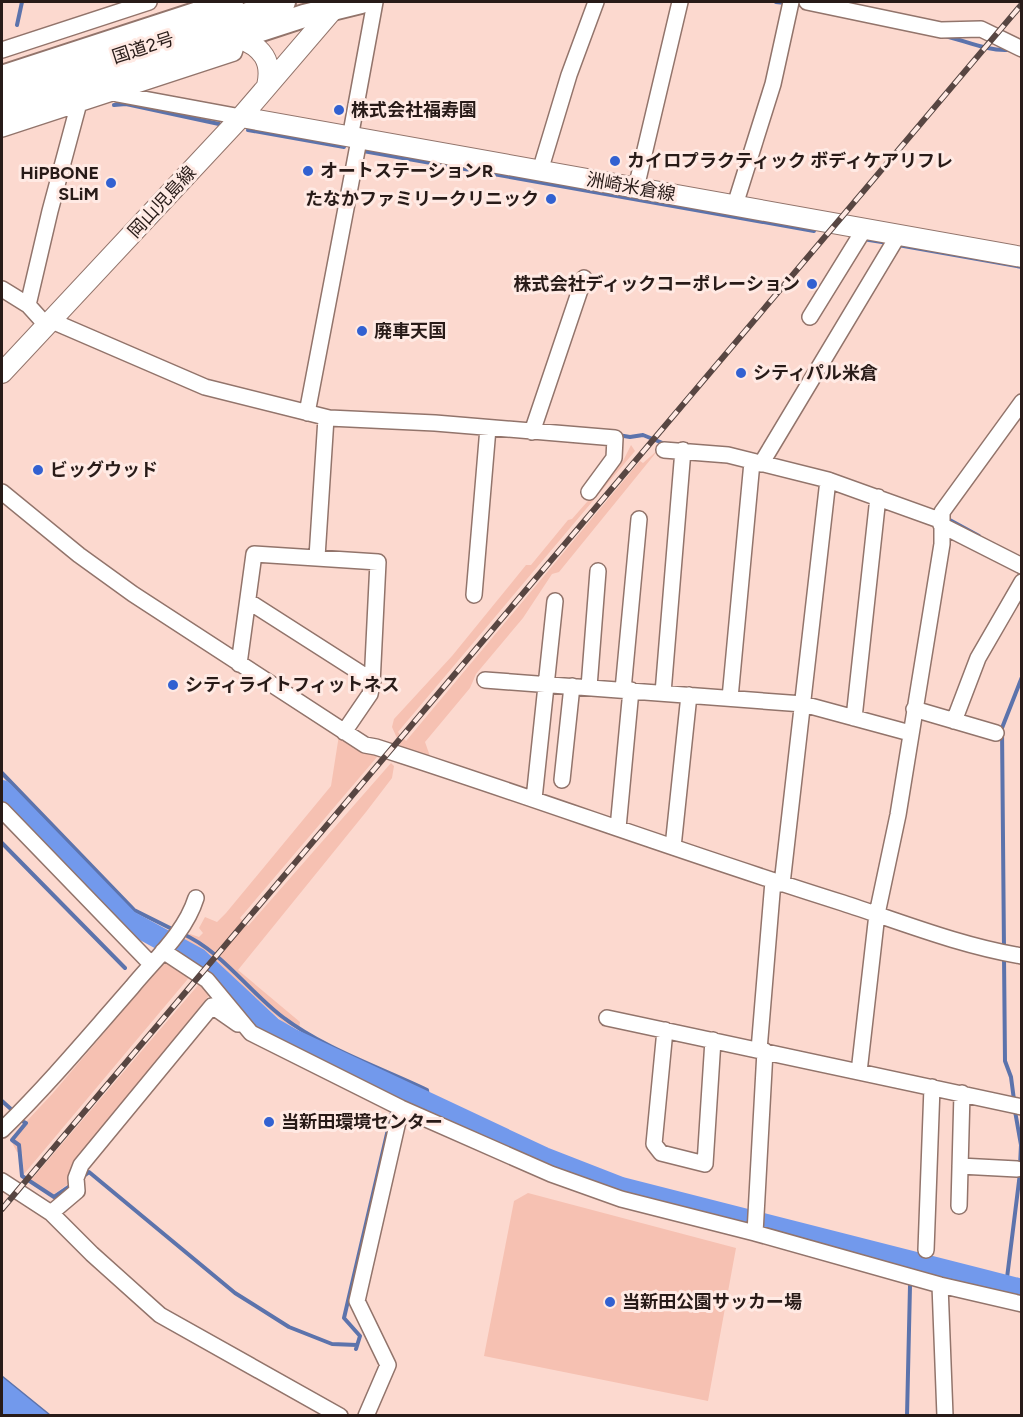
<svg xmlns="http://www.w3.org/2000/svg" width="1023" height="1417" font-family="Figtree,'Noto Sans JP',sans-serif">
	<rect width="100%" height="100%" fill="#fcd9cf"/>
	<path fill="#f6c1b2" d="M631 445 635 451 398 732 406 741 640 461 643 463 659 449 559 572 552 574 523 618 476 674 470 688 425 742 431 759 406 751 400 745 392 727 394 719 452 656 526 565H531L568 520 572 519 623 461Z
		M339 735 377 757 240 918 248 926 391 763 394 766 392 778 366 812 238 970 300 1022 299 1030 283 1022 197 947 183 941 190 934 199 937 203 933 199 928 205 917 217 922 226 913 331 786Z
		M165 961 192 974 24 1174 22 1153 17 1152 10 1139 53 1093Z
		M199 984 211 993 73 1165 72 1181 53 1195 31 1180Z
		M528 1193 736 1248 708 1401 484 1356 514 1201Z"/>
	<path fill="#7299ec" stroke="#5c73ac" stroke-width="1.5" d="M2 1376 50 1415H2Z"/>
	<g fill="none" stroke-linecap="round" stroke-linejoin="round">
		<path stroke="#5c73ac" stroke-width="4" d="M776 2 785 3
			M17 25 22 2
			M945 36C966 41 987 51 1008 50
			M114 105 126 104 219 124
			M248 130 344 147
			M363 151 814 231
			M863 239 888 243
			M898 245 1022 267
			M618 435 630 437 643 435 665 444
			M946 518 979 536
			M2 773 134 910 174 930
			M2 843 125 968
			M181 933C220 950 247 989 280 1015 322 1048 379 1067 427 1090L429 1104
			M1004 949 1002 728 1022 677
			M1004 956 1005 1061 1011 1077 1014 1100
			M2 1101 12 1110
			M395 1101 397 1090
			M1015 1111 1021 1145 1020 1166
			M24 1122 26 1123 12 1140 19 1145 22 1176 54 1197 73 1184
			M82 1177 89 1172 235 1293 289 1327 332 1344 357 1345
			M911 1270V1262
			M1006 1286 1020 1173
			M356 1349 360 1336 344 1318 393 1108
			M907 1416 910 1286"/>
		<path stroke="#7299ec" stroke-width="22" d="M2 791 128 921 198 959 272 1028 293 1040 544 1158 621 1188 1022 1290"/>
		<g stroke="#92746b" stroke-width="18">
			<path id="minor" d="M807 2 941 30 981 29 1022 49
				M2 50 149 2
				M117 94 241 117
				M2 129 234 53 239 38
				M350 138 375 2
				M540 171 569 75 596 2
				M636 188 680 2
				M735 205 773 84 791 2
				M2 289 28 305 47 326
				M28 305 50 211 79 103
				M810 317 865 228
				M52 321 205 387 329 418 435 423 615 438 614 458 589 492
				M307 413 359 140
				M532 432 584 278
				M664 450 728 455 828 480 942 521
				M761 464 899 234
				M2 492 79 555 133 594 365 745 376 747C532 797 686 854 843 903 901 922 961 946 1022 956
				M941 525 1022 566
				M317 557 326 418
				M474 595 488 428
				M248 601 373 681
				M239 664 254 554 378 562 372 684 370 694 344 732
				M485 680 803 704 910 733
				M589 687 598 571
				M623 690 639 519
				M663 693 683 450
				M730 698 752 462
				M914 709 996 733
				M854 718 878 497
				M954 721 978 658 1022 582
				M562 780 572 686
				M534 799 555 601
				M2 810 151 964
				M618 828 631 690
				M673 847 689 695
				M782 884 828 480
				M163 951 207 980 251 1033 401 1108 551 1174 621 1199 755 1233 940 1285 1022 1304
				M607 1018 1022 1107
				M665 1030 654 1144 661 1153 705 1164 713 1040
				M759 1050 773 881
				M859 1072 877 914 898 815 942 544V512L1022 402
				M2 1130C48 1085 89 1036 132 987 155 959 185 933 196 898
				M960 1166 1017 1169
				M2 1181 51 1213 92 1254 160 1315 340 1416
				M959 1206 962 1093
				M51 1213 77 1191 76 1178 81 1165 212 1006 238 1024
				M755 1233 765 1051
				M926 1250 932 1087
				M940 1285 945 1416
				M366 1416 388 1365 357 1301 401 1108"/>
		</g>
		<g stroke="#92746b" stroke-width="22">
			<path id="major" d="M239 38C262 47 273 61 267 86
				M241 117 1022 257
				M2 373 241 117 337 5"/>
		</g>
		<g stroke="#92746b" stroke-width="26">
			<path id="highway" d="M2 77 232 2
				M2 95 284 2
				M2 114 304 16 361 2"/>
		</g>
		<use href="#minor" stroke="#fff" stroke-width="15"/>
		<use href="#major" stroke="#fff" stroke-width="20"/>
		<use href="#highway" stroke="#fff" stroke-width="22"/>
		<g stroke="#584642" stroke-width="6">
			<path id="rail" d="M2 1209 1022 4"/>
		</g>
		<use href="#rail" stroke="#ffeae4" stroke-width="4" stroke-dasharray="11" stroke-linecap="butt"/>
	</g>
	<g fill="#3261d1" stroke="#ffeae4" stroke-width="2">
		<circle cx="339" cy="110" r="6"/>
		<circle cx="615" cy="161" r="6"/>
		<circle cx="308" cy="171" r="6"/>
		<circle cx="111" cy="183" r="6"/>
		<circle cx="551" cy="199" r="6"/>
		<circle cx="812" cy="284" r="6"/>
		<circle cx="362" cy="331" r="6"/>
		<circle cx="741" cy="373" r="6"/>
		<circle cx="38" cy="470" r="6"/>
		<circle cx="173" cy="685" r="6"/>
		<circle cx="269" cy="1122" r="6"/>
		<circle cx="610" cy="1302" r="6"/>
	</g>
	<g text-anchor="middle" stroke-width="6" stroke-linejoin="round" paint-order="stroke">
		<g font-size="18" fill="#281b18" stroke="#ffeae4">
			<text transform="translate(143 48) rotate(-18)" y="6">国道2号</text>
			<text transform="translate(631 187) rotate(10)" y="6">洲崎米倉線</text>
			<text transform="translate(162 202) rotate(-47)" y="6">岡山児島線</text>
		</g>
		<g font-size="18" font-weight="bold" fill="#281b18" stroke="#ffeae4" text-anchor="start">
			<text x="351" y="116">株式会社福寿園</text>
			<text x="627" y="167">カイロプラクティック ボディケアリフレ</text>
			<text x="320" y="177">オートステーションR</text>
			<text x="99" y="179" text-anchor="end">HiPBONE<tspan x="99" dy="21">SLiM</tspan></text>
			<text x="539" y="205" text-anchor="end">たなかファミリークリニック</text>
			<text x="800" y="290" text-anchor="end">株式会社ディックコーポレーション</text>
			<text x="374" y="337">廃車天国</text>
			<text x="753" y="379">シティパル米倉</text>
			<text x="50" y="476">ビッグウッド</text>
			<text x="185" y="691">シティライトフィットネス</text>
			<text x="281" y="1128">当新田環境センター</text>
			<text x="622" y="1308">当新田公園サッカー場</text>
		</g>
	</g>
	<rect width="1023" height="1417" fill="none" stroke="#281b18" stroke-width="6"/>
</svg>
